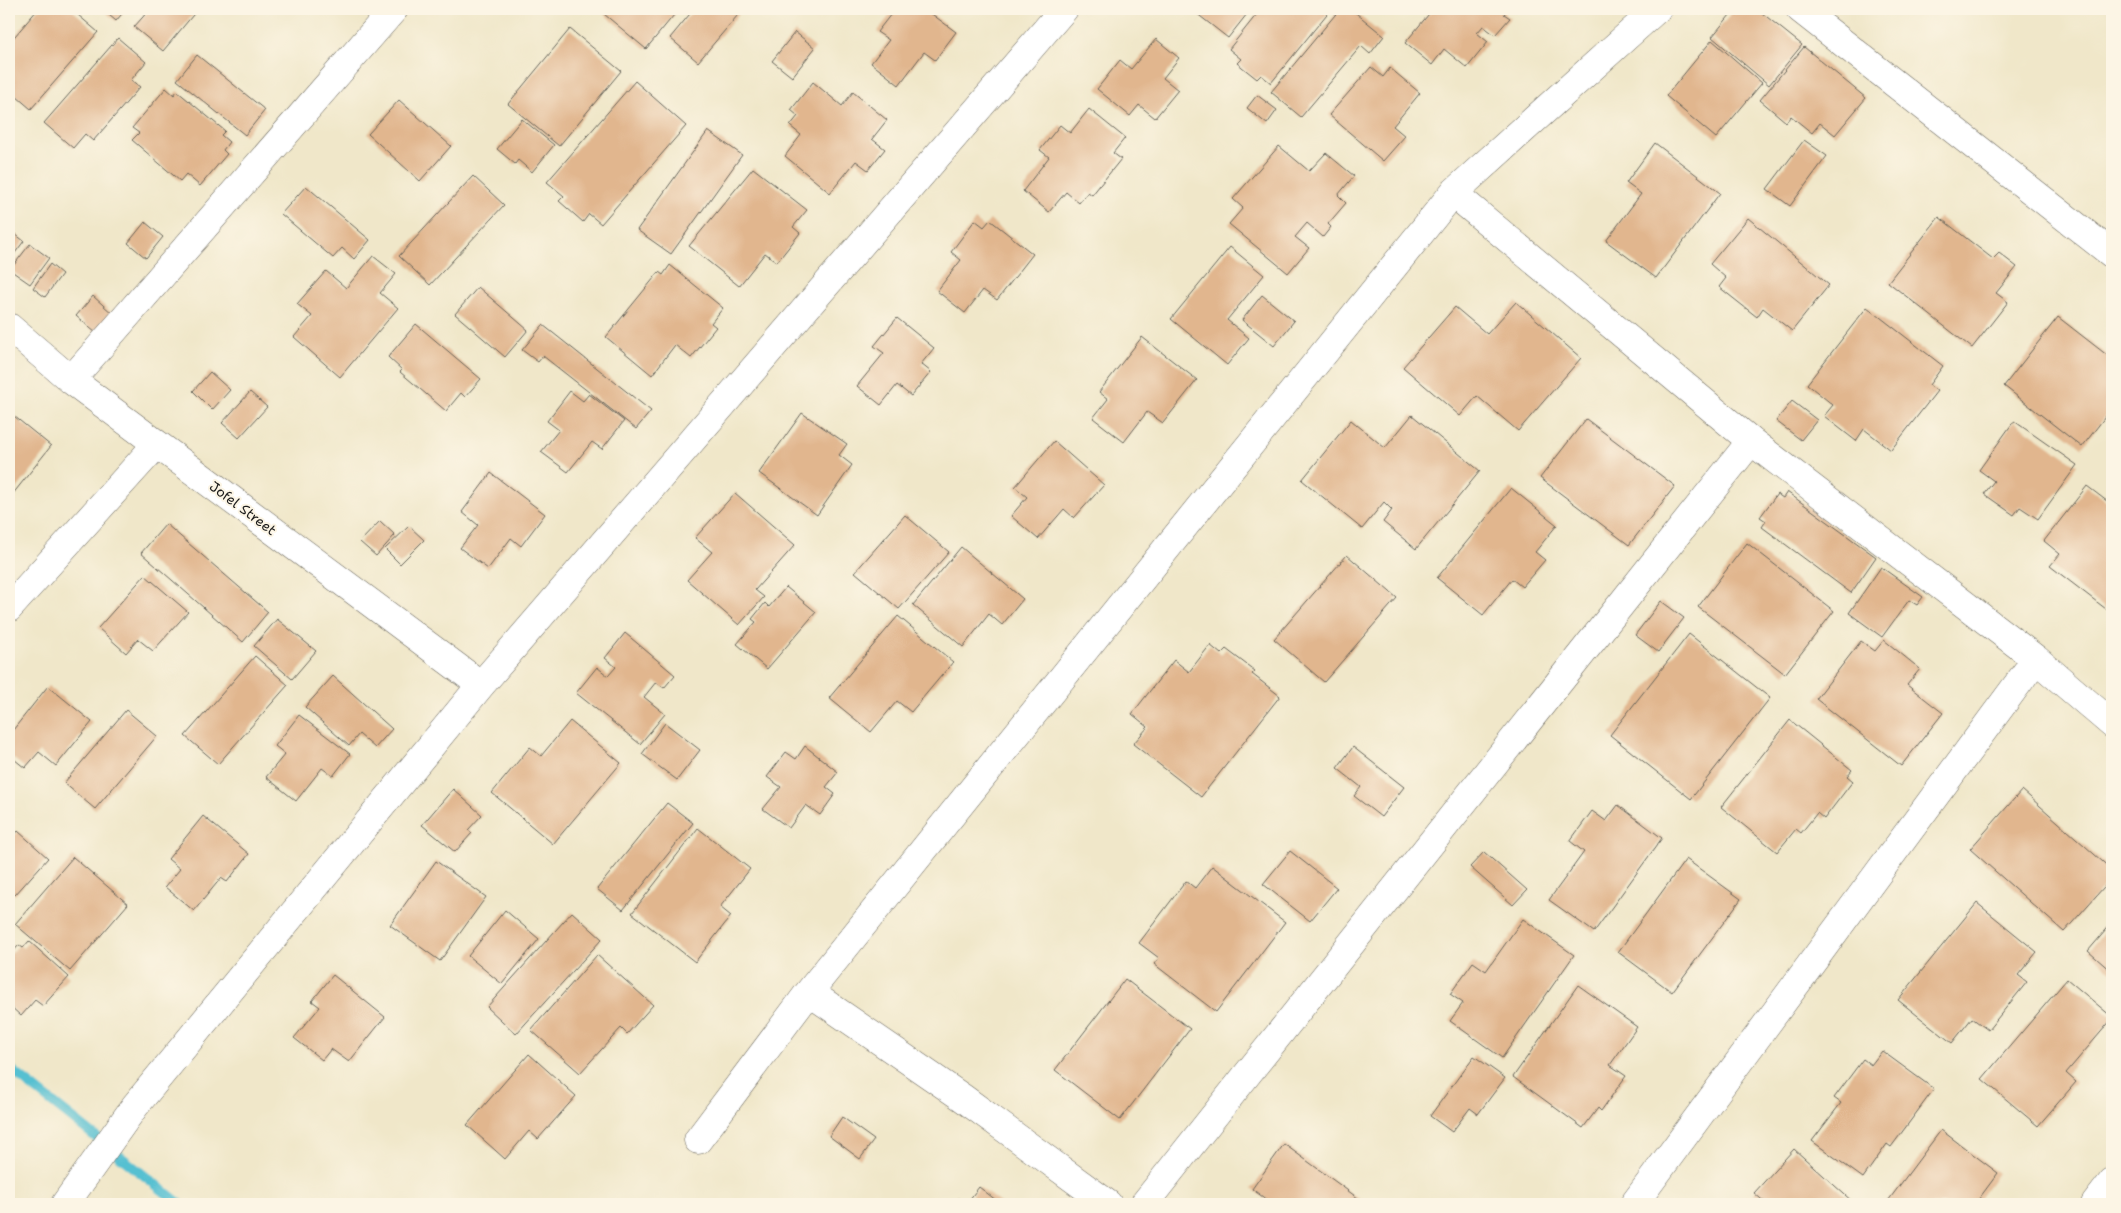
<svg xmlns="http://www.w3.org/2000/svg" width="2121" height="1213" font-family="'Shantell Sans',sans-serif">
	<rect width="100%" height="100%" fill="#fcf5e5"/>
	<filter id="ink" filterUnits="userSpaceOnUse"><feTurbulence type="fractalNoise" baseFrequency=".02" numOctaves="2"/><feDisplacementMap in="SourceGraphic" scale="10" xChannelSelector="R" yChannelSelector="G"/><feConvolveMatrix kernelMatrix="1 2 1 2 8 2 1 2 1" color-interpolation-filters="sRGB"/></filter>
	<filter id="wash" filterUnits="userSpaceOnUse"><feTurbulence type="fractalNoise" baseFrequency=".0096" numOctaves="4" result="noise"/><feDisplacementMap in="SourceGraphic" scale="20" xChannelSelector="R" yChannelSelector="G"/><feGaussianBlur stdDeviation="1.12" result="paint"/><feColorMatrix in="noise" values="0 0 0 0 0 0 0 0 0 0 0 0 0 0 0 0 0 1.4 0 .05"/><feComposite in="paint" operator="in"/></filter>
	<g filter="url(#wash)">
		<rect width="100%" height="100%" fill="#f0e7c9"/>
		<g fill="none" stroke-linecap="round" stroke-linejoin="round">
			<path stroke="#56c0d1" stroke-width="10" d="M9 1068 180 1204"/>
		</g>
		<g id="blocks">
			<path fill="#e1b68e" d="M38 9H71L98 32 31 109 9 90V43Z
				M102 9H126L116 21Z
				M150 9H198L163 51 134 27Z
				M598 9H679L646 49Z
				M694 9H743L698 62 670 38Z
				M895 9H906L909 12 912 9H925L956 32 935 60 924 52 899 85 871 63 889 40 877 32Z
				M1191 9H1251L1228 38Z
				M1261 9H1331L1271 83 1261 75 1257 79 1237 63 1241 59 1229 49Z
				M1340 9H1351L1384 36 1370 54 1361 46 1301 117 1271 92Z
				M1433 9H1508L1504 14 1510 18 1495 35 1483 26 1477 33 1488 42 1467 68 1444 49 1432 65 1405 43Z
				M1735 9H1757L1802 45 1769 85 1712 37Z
				M570 29 621 71 559 146 508 104Z
				M795 32 815 48 792 77 772 61Z
				M118 38 146 62 131 80 140 87 93 141 85 134 73 148 44 123Z
				M1156 39 1179 58 1163 78 1178 90 1155 118 1139 105 1130 116 1097 89 1120 60 1131 69Z
				M1712 40 1762 83 1716 138 1666 96Z
				M1804 47 1866 98 1835 135 1820 123 1812 133 1791 116 1786 122 1760 100Z
				M197 55 265 110 245 135 177 80Z
				M1371 67 1383 77 1390 68 1420 93 1393 126 1405 136 1383 161 1329 115Z
				M635 81 686 126 601 224 589 214 583 222 559 201 564 196 547 182Z
				M813 82 842 106 853 92 887 120 872 139 885 149 868 170 856 161 830 193 785 156 801 135 790 126 798 116 791 110Z
				M166 88 174 95 177 91 225 131 221 135 229 142 223 150 227 154 200 186 186 174 180 181 132 140 139 133 132 128Z
				M1257 95 1277 110 1267 124 1247 108Z
				M399 100 451 146 420 181 368 134Z
				M1089 109 1125 138 1113 153 1121 159 1092 195 1088 192 1079 203 1066 192 1049 212 1023 191 1049 157 1040 150 1060 125 1070 133Z
				M522 119 554 145 532 172 518 160 515 164 497 149Z
				M708 131 742 155 671 254 637 230Z
				M1804 140 1827 156 1790 206 1767 189Z
				M1655 143 1720 193 1656 278 1606 241 1641 194 1626 183Z
				M1279 146 1309 171 1326 153 1354 176 1338 195 1346 203 1328 224 1331 227 1323 237 1307 223 1295 237 1309 248 1288 273 1229 224 1243 208 1233 199Z
				M753 168 807 210 793 227 800 233 777 262 765 253 739 286 689 246Z
				M473 176 504 205 430 285 399 256Z
				M306 186 370 240 354 259 342 248 333 258 281 214Z
				M1939 217 1993 259 1999 253 2017 267 1996 293 2008 302 1972 348 1888 282Z
				M1748 218 1829 285 1792 331 1763 308 1757 317 1719 287 1726 278 1710 264Z
				M975 220 984 227 990 220 1033 254 997 300 983 290 965 313 937 291 961 260 951 252Z
				M145 222 163 237 146 258 128 243Z
				M11 231 24 241 9 261V234Z
				M30 244 49 258 30 284 10 270Z
				M1230 247 1264 275 1227 320 1249 338 1227 365 1171 319Z
				M373 256 396 274 380 293 398 308 340 377 294 337 312 316 297 304 326 271 346 288Z
				M50 264 62 274 45 297 33 288Z
				M670 265 723 308 711 323 716 327 691 358 675 345 652 375 606 337 659 272 663 275Z
				M478 287 528 330 505 357 455 314Z
				M1262 295 1294 321 1274 346 1242 320Z
				M93 296 113 314 96 333 76 316Z
				M1516 302 1581 358 1518 431 1477 396 1460 416 1403 367 1455 307 1487 334Z
				M1867 307 1943 366 1929 385 1937 391 1891 450 1864 429 1856 441 1824 416 1833 405 1807 384Z
				M2058 317 2112 359V408L2082 447 2004 386Z
				M897 318 934 348 921 364 931 372 911 396 897 385 881 405 857 386 884 353 874 346Z
				M416 324 481 379 465 397 461 393 446 411 400 372 402 370 388 357Z
				M543 325 651 411 636 429 543 356 538 362 522 350Z
				M1142 337 1197 380 1163 423 1147 412 1124 442 1093 418 1108 399 1099 392Z
				M210 372 230 390 212 410 193 391Z
				M570 391 583 401 589 394 624 421 602 449 592 442 568 472 541 452 559 430 547 421Z
				M250 392 267 407 239 438 222 423Z
				M1792 401 1817 420 1801 440 1776 421Z
				M9 412 51 446 12 495 9 493Z
				M802 413 847 444 839 455 852 465 817 515 759 473Z
				M1412 415 1480 471 1416 549 1383 522 1392 510 1384 502 1362 529 1302 480 1351 420 1385 448Z
				M1586 419 1675 486 1629 545 1540 478Z
				M2014 421 2077 465 2038 519 2020 507 2014 515 1984 494 1994 481 1979 470Z
				M1054 441 1104 485 1074 518 1064 509 1038 539 1011 516 1027 497 1015 487Z
				M491 473 545 514 521 546 511 538 488 569 460 548 478 525 462 512Z
				M2087 486 2112 505V601L2106 609 2050 566 2060 554 2044 541Z
				M1511 488 1557 525 1535 552 1545 560 1522 587 1512 579 1483 615 1437 578Z
				M1787 492 1876 557 1851 593 1762 527 1766 521 1760 517 1777 494 1783 498Z
				M735 493 795 545 755 590 764 597 739 625 687 580 712 552 695 538Z
				M905 515 949 552 899 609 855 572Z
				M380 521 395 535 376 556 360 542Z
				M166 524 268 612 243 642 141 553Z
				M409 526 424 540 400 564 385 549Z
				M1747 543 1834 611 1785 674 1698 607Z
				M961 547 1023 599 1002 625 989 614 963 647 913 605Z
				M1347 555 1397 598 1324 682 1274 639Z
				M1881 567 1923 597 1917 605 1909 600 1882 637 1849 613Z
				M145 575 188 612 153 651 138 639 126 653 98 628Z
				M786 587 816 612 767 669 737 644 756 622 752 619 765 603 769 607Z
				M1661 601 1684 618 1658 652 1635 635Z
				M898 616 953 662 911 712 897 701 871 732 829 698Z
				M277 619 316 651 292 679 254 646Z
				M625 633 675 675 664 688 656 682 644 697 665 714 640 744 576 693 597 667 608 676 616 667 605 658Z
				M1689 634 1770 698 1691 799 1610 735Z
				M1884 640 1920 669 1907 685 1943 713 1901 766 1816 699 1861 641 1875 651Z
				M1210 645 1221 654 1226 649 1255 671 1252 674 1280 696 1201 797 1133 744 1148 727 1132 714 1174 660 1189 672Z
				M255 656 288 685 218 764 185 736Z
				M333 676 392 729 375 748 359 734 349 746 305 707Z
				M48 686 92 722 56 766 39 752 25 768 9 755V735Z
				M126 710 157 736 95 809 64 783Z
				M299 715 350 754 333 776 322 768 296 801 266 777 285 754 275 746Z
				M1790 720 1852 770 1847 776 1853 781 1824 819 1817 813 1801 833 1796 829 1777 852 1721 807Z
				M570 721 621 763 553 844 492 793 530 747 541 756Z
				M665 723 700 750 677 780 642 754Z
				M805 746 838 772 826 787 835 794 820 815 806 805 789 828 763 809 781 787 767 777 786 752 796 759Z
				M1353 747 1404 787 1381 817 1354 796 1361 787 1337 768Z
				M453 789 482 815 468 830 472 833 455 852 422 825Z
				M2022 790 2112 870V878L2064 932 1970 849Z
				M667 803 693 823 623 910 597 889Z
				M1618 805 1662 838 1594 932 1549 900 1584 852 1570 841 1592 811 1606 821Z
				M203 816 249 854 227 882 221 878 194 911 165 887 180 869 168 859Z
				M698 828 750 869 720 907 731 916 695 962 632 913Z
				M18 831 48 858 15 895 9 889V841Z
				M1290 851 1337 888 1310 921 1263 884Z
				M1484 852 1527 890 1513 905 1470 867Z
				M73 857 128 904 70 971 15 924Z
				M1686 859 1741 899 1672 992 1618 952Z
				M436 861 486 897 440 961 390 925Z
				M1212 866 1285 922 1216 1012 1154 964 1159 958 1139 943 1186 881 1195 888Z
				M1977 903 2037 952 2018 975 2027 982 1988 1030 1972 1018 1952 1043 1898 1000Z
				M505 910 539 939 502 984 468 956Z
				M572 912 602 939 516 1034 487 1007Z
				M1523 919 1574 955 1502 1058 1450 1021 1463 1003 1450 994 1473 962 1486 971Z
				M2112 923V972L2088 951Z
				M29 941 69 977 43 1006 35 1000 21 1016 9 1005V956L19 945 23 948Z
				M597 955 653 1005 627 1034 621 1028 580 1073 531 1030Z
				M333 975 385 1017 349 1062 331 1049 322 1060 294 1038 320 1007 312 1001Z
				M1125 979 1190 1029 1120 1120 1055 1070Z
				M2067 979 2112 1017V1019L2066 1073 2076 1082 2038 1126 1982 1079Z
				M1578 985 1637 1027 1610 1065 1626 1076 1601 1111 1598 1108 1583 1128 1513 1077Z
				M1882 1051 1934 1089 1891 1147 1887 1144 1863 1178 1812 1141 1841 1103 1834 1098 1863 1059 1871 1065Z
				M529 1054 576 1096 538 1139 529 1131 505 1159 467 1125Z
				M1474 1056 1505 1078 1478 1114 1470 1108 1452 1132 1430 1116Z
				M842 1117 874 1140 860 1159 829 1136Z
				M1941 1130 1998 1173 1975 1204H1892L1888 1201Z
				M1284 1144 1366 1204H1264L1267 1200 1252 1189Z
				M1794 1149 1854 1203 1852 1204H1767L1754 1193Z
				M979 1187 1001 1204H953L958 1198 966 1204Z"/>
		</g>
	</g>
	<g filter="url(#ink)">
		<use href="#blocks" fill-opacity="0" stroke="#666359" stroke-width="1"/>
		<g fill="none" stroke-linecap="round" stroke-linejoin="round">
			<g stroke="#666359" stroke-width="29">
				<path id="minor" d="M1800 9 2112 254
					M1453 193 1751 441 2036 659 2112 724
					M9 327 71 380 481 685
					M71 380 394 9
					M9 608 157 444
					M809 992 963 1098 1108 1204
					M698 1140 809 992 1453 193 1657 9
					M65 1204 135 1106 481 685 1064 9
					M1144 1204 1751 441
					M1634 1204 2036 659
					M2095 1204 2112 1182"/>
			</g>
			<use href="#minor" stroke="#fff" stroke-width="28"/>
		</g>
	</g>
	<g text-anchor="middle" stroke-width="4" stroke-linejoin="round" paint-order="stroke">
		<g font-size="14" fill="#1c1c1c" stroke="#fcf5e5">
			<text transform="translate(243 508) rotate(37)" y="5">Jofel Street</text>
		</g>
	</g>
	<rect width="2121" height="1213" fill="none" stroke="#fcf5e5" stroke-width="30"/>
</svg>
